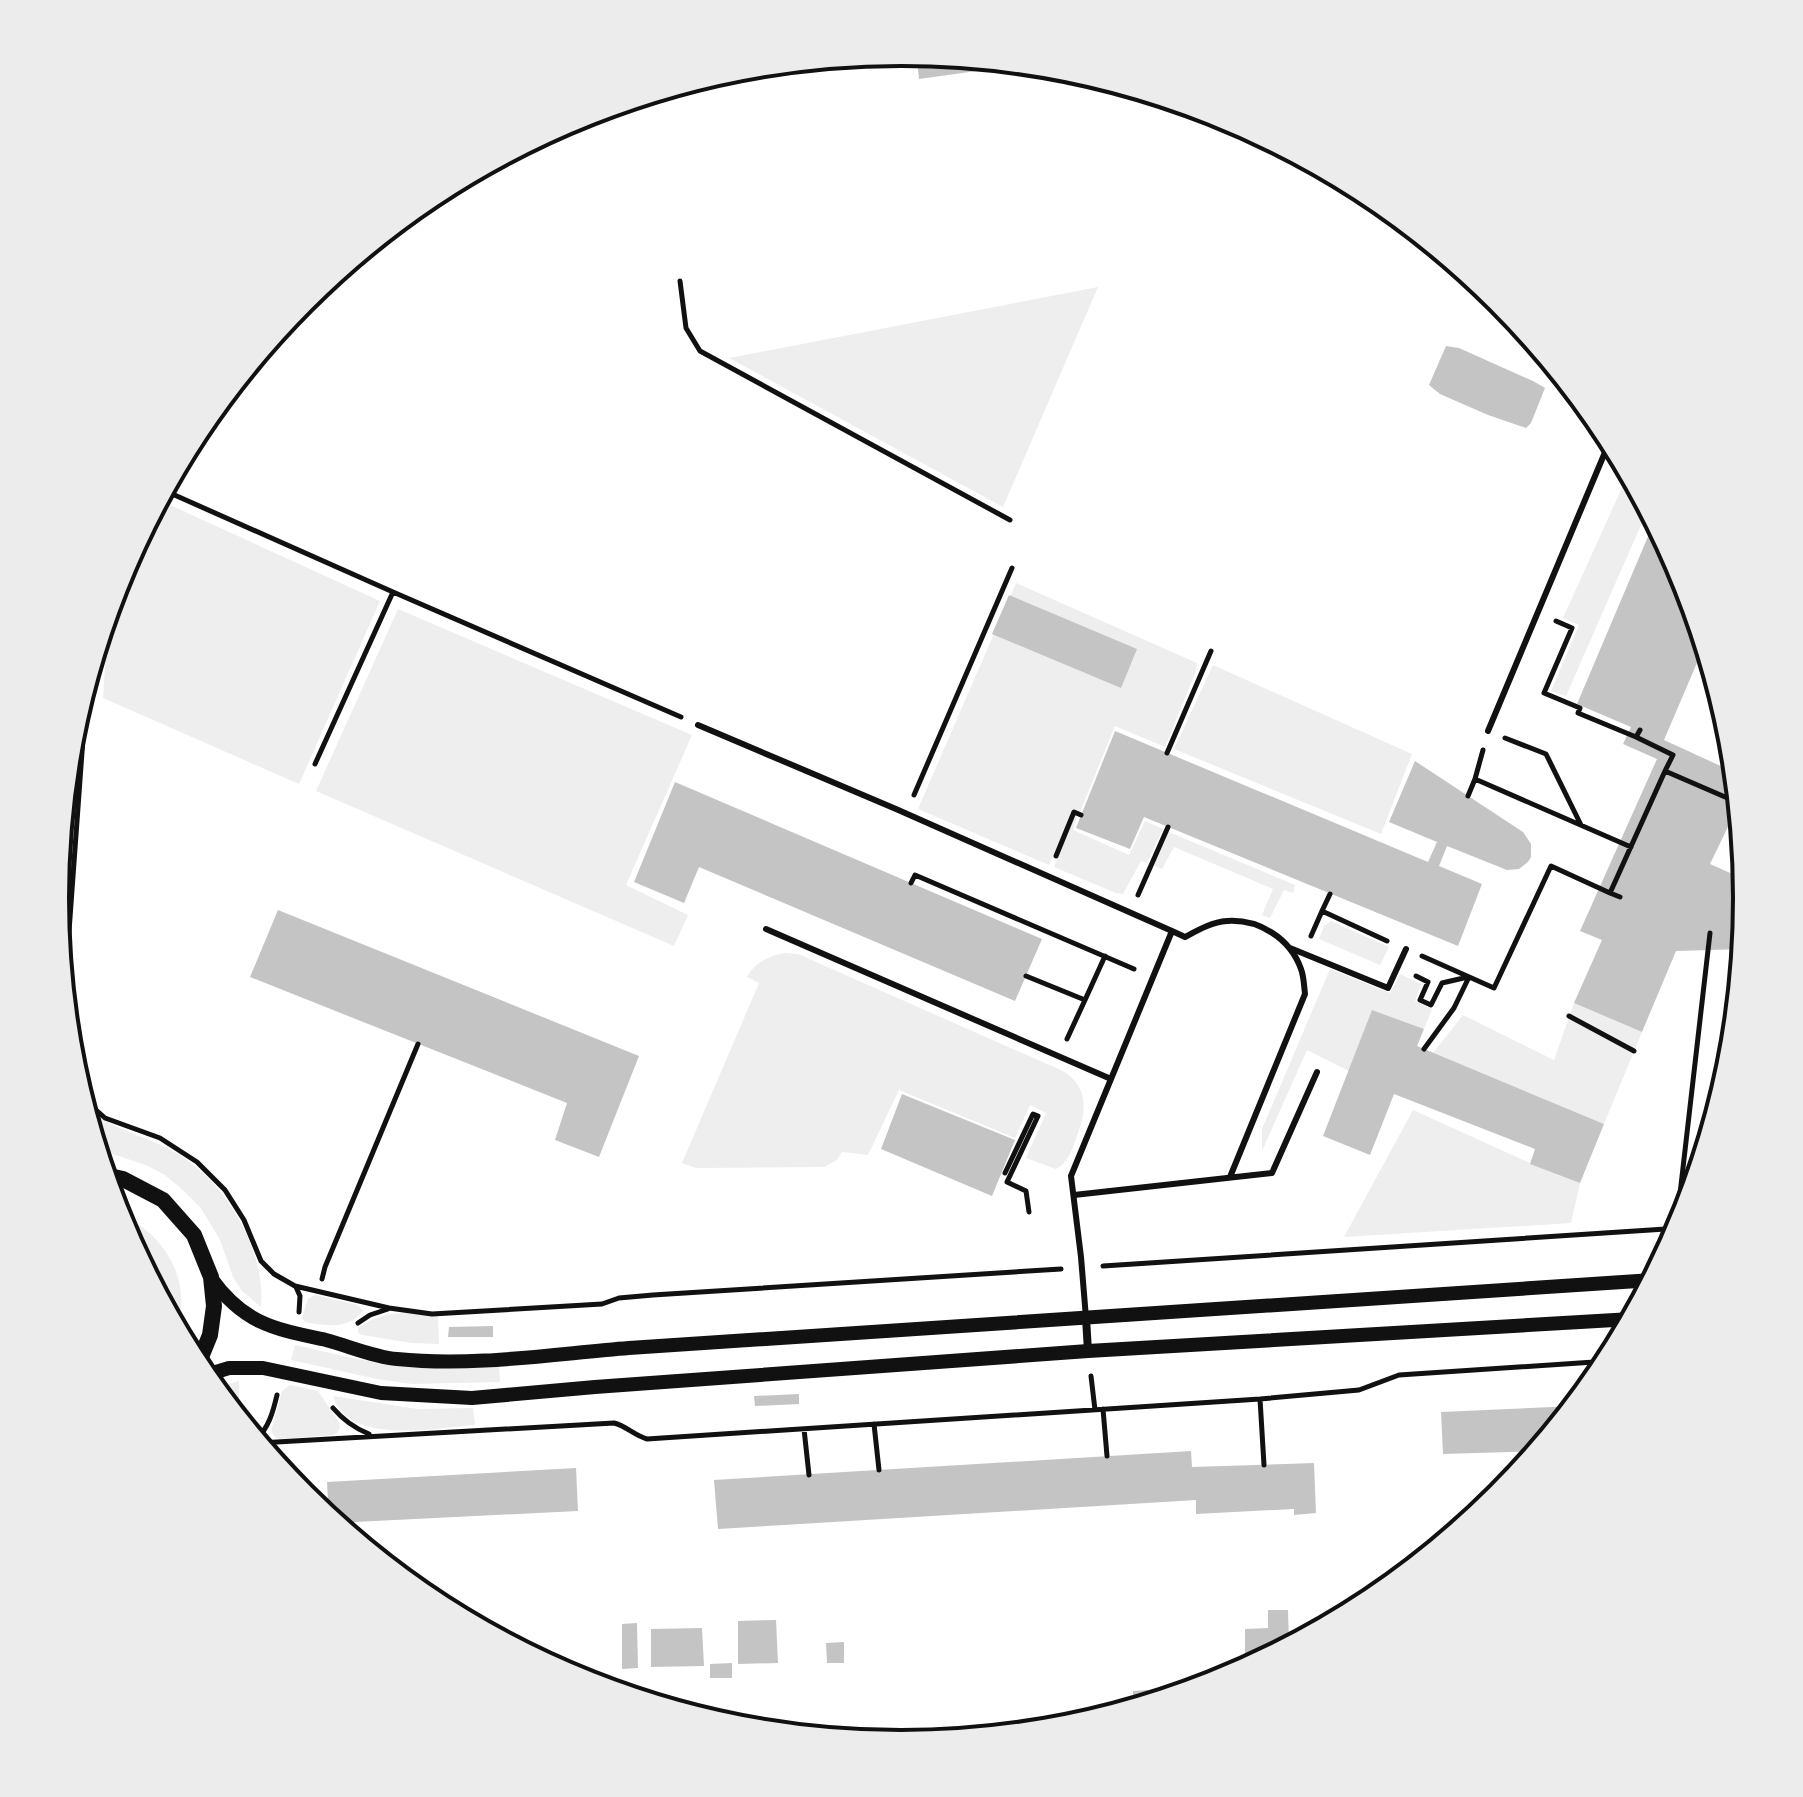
<svg xmlns="http://www.w3.org/2000/svg" width="1803" height="1797" font-family="Quicksand,sans-serif">
	<rect width="100%" height="100%" fill="#fff"/>
	<path fill="#eee" d="M1098 287 1003 507 729 358Z
		M1629 472 1648 509 1566 696 1551 691 1579 625 1563 618Z
		M159 500 380 601 299 784 103 698 109 608 120 574Z
		M1016 583 1197 663 1196 671 1165 747 1115 726 1080 812 1073 810 1049 865 918 809Z
		M398 609 692 735 626 885 688 915 674 946 316 791Z
		M1213 665 1412 754 1381 834 1174 749Z
		M1075 816 1077 817 1073 830 1129 855 1145 821 1163 829 1147 863 1141 861 1123 894 1116 893 1054 867Z
		M1169 832 1295 885 1293 893 1284 890 1270 918 1262 915 1273 889 1174 847 1162 869 1154 866Z
		M1331 921 1389 947 1380 965 1319 939 1324 926Z
		M785 953 798 954 1047 1064C1087 1078 1090 1103 1076 1139 1071 1151 1068 1163 1056 1169L1026 1158 1046 1113 1030 1105 1015 1138 899 1090 868 1155 842 1152 837 1160 824 1167 696 1168 682 1163 759 983 747 977C755 962 769 956 785 953Z
		M1330 969 1390 993 1400 974 1421 984 1415 1001 1432 1009 1424 1029 1372 1010 1349 1071 1307 1050 1262 1151V1129Z
		M1574 1003 1642 1032 1604 1124 1433 1053 1463 1015 1554 1060Z
		M87 1107C112 1130 140 1134 169 1149 223 1177 266 1247 261 1307L242 1291 233 1277 220 1240 210 1223 200 1207 184 1191 165 1175 148 1166 113 1154 95 1143 85 1110Z
		M1413 1110 1530 1163 1580 1183 1571 1223 1344 1237Z
		M116 1211C163 1233 193 1277 177 1330L119 1222Z
		M315 1295 358 1305 363 1311C347 1330 327 1326 305 1322L302 1317 308 1299Z
		M402 1313 438 1316 439 1344 412 1343 362 1335 358 1333V1328C372 1318 385 1314 402 1313Z
		M295 1345C333 1353 372 1364 412 1367 441 1370 470 1367 499 1366L500 1382 412 1384 377 1379 291 1360Z
		M239 1381V1419L214 1389Z
		M290 1385 318 1391 339 1422 340 1427 337 1433 333 1435 281 1439 276 1438 272 1433V1428L282 1391Z
		M333 1396 418 1409 473 1408 475 1425C437 1428 347 1446 333 1396Z"/>
	<path fill="#c4c4c4" d="M916 53 1019 64V65L919 79Z
		M1446 346 1459 348 1533 381 1545 388 1531 423 1526 428 1488 415 1440 394 1429 385Z
		M1655 520 1684 575 1705 644 1664 740 1736 773 1739 804 1710 864 1746 880 1748 899 1743 949 1676 951 1642 1032 1574 1003 1602 940 1580 931 1657 759 1623 744 1631 727 1577 704Z
		M1009 595 1137 649 1121 688 992 634Z
		M1115 731 1428 862 1437 842 1389 822 1415 761 1523 832 1531 844V857L1528 862 1519 869 1507 870 1447 846 1439 866 1482 884 1458 946 1144 817 1130 849 1076 828Z
		M675 782 1042 939 1015 1001 699 867 684 903 634 882Z
		M278 910 639 1056 599 1157 555 1140 567 1103 250 977Z
		M1372 1010 1424 1029 1417 1046 1604 1124 1580 1183 1530 1164 1535 1149 1394 1094 1370 1155 1323 1136Z
		M902 1094 1015 1140 992 1196 881 1149Z
		M493 1326V1337H448L449 1327Z
		M799 1394V1404L755 1406 754 1396Z
		M1575 1406 1538 1451 1443 1454 1441 1412Z
		M1191 1451 1192 1467 1314 1463 1316 1513 1294 1515V1509L1196 1514V1500L718 1529 714 1480Z
		M576 1468 578 1511 335 1523 309 1502 328 1501 327 1482Z
		M1268 1610H1288L1289 1643 1272 1646 1273 1655 1251 1667H1245V1629L1268 1628Z
		M776 1620 778 1663 738 1664V1621Z
		M637 1623 638 1668 622 1669V1624Z
		M702 1628 704 1666 651 1667V1629Z
		M514 1635V1647L493 1636Z
		M844 1642V1663H827L826 1643Z
		M732 1663V1678H710V1664Z
		M1148 1690 1149 1704 1133 1709V1691Z"/>
	<g fill="none" stroke-linecap="round" stroke-linejoin="round">
		<path stroke="#111" stroke-width="5" d="M680 281 686 328 700 351 1010 520
			M181 459 170 493 393 592
			M1556 621 1572 628 1544 693 1580 708 1578 713 1636 737
			M1640 730 1636 737 1673 755 1665 771 1739 803
			M1505 738 1546 754 1581 825
			M1167 753 1211 651
			M315 764 393 592 681 717
			M1475 779 1483 750
			M914 795 1012 568
			M1468 796 1475 779 1631 847
			M1056 856 1074 812 1081 815
			M911 883 915 875 1134 969
			M1330 894 1322 911 1387 941
			M1138 895 1168 827
			M1620 897 1610 893 1665 771
			M1311 936 1322 911
			M1422 956 1494 988 1551 866 1610 893
			M1026 976 1085 1000 1105 956
			M1416 976 1428 982 1420 1000 1431 1005 1442 983 1468 977
			M66 1011 67 959 87 683
			M1569 1016 1634 1051
			M1067 1039 1085 1000
			M1424 1049 1454 1008 1469 977
			M78 1086 87 1102 105 1118 160 1138 197 1162 225 1190 244 1220 261 1261 274 1274 295 1286 389 1308 432 1314 602 1304 619 1298 653 1295 1061 1269
			M1005 1173 1033 1114 1038 1116 1007 1182 1026 1191 1029 1212
			M1677 1220 1710 933
			M1103 1266 1681 1228
			M322 1279 325 1267 418 1044
			M296 1287 300 1296 299 1312
			M358 1323 370 1315 388 1309
			M1091 1376 1095 1410
			M1260 1399 1264 1465
			M333 1408C344 1421 354 1428 369 1434
			M1103 1409 1107 1456
			M874 1424 879 1470
			M804 1429 809 1475
			M256 1440C269 1427 273 1412 277 1395
			M259 1443 614 1423C626 1426 634 1435 647 1439L1260 1399 1359 1390 1399 1375 1609 1361"/>
		<path stroke="#111" stroke-width="6" d="M698 725 896 809 1172 931 1071 1176 1081 1257 1086 1318
			M1488 731 1611 438
			M766 929 1111 1079
			M1172 931 1185 937C1198 930 1212 922 1227 921 1259 919 1290 938 1301 969 1304 977 1304 986 1305 994L1230 1177
			M1290 948 1388 988 1406 949
			M1074 1195 1272 1173 1317 1072"/>
		<path stroke="#111" stroke-width="8" d="M1086 1318 1088 1351"/>
		<path stroke="#111" stroke-width="14" d="M211 1278C244 1324 274 1329 326 1340 349 1346 373 1357 397 1359 473 1367 553 1354 629 1348L1653 1280
			M203 1376 229 1368H263L381 1393 472 1398 595 1387 1088 1351 1632 1319"/>
		<path stroke="#111" stroke-width="16" d="M105 1175 123 1179 163 1200 194 1235 211 1277 214 1306 210 1335 197 1367"/>
	</g>
	<path d="M0 0H1803V1797H0ZM69 898a832 832 0 1 1 1664 0a832 832 0 1 1-1664 0Z" fill="#ececec" fill-rule="evenodd"/>
	<path fill="none" stroke="#111" stroke-width="4" d="M69 898a832 832 0 1 1 1664 0a832 832 0 1 1-1664 0Z"/>
</svg>
